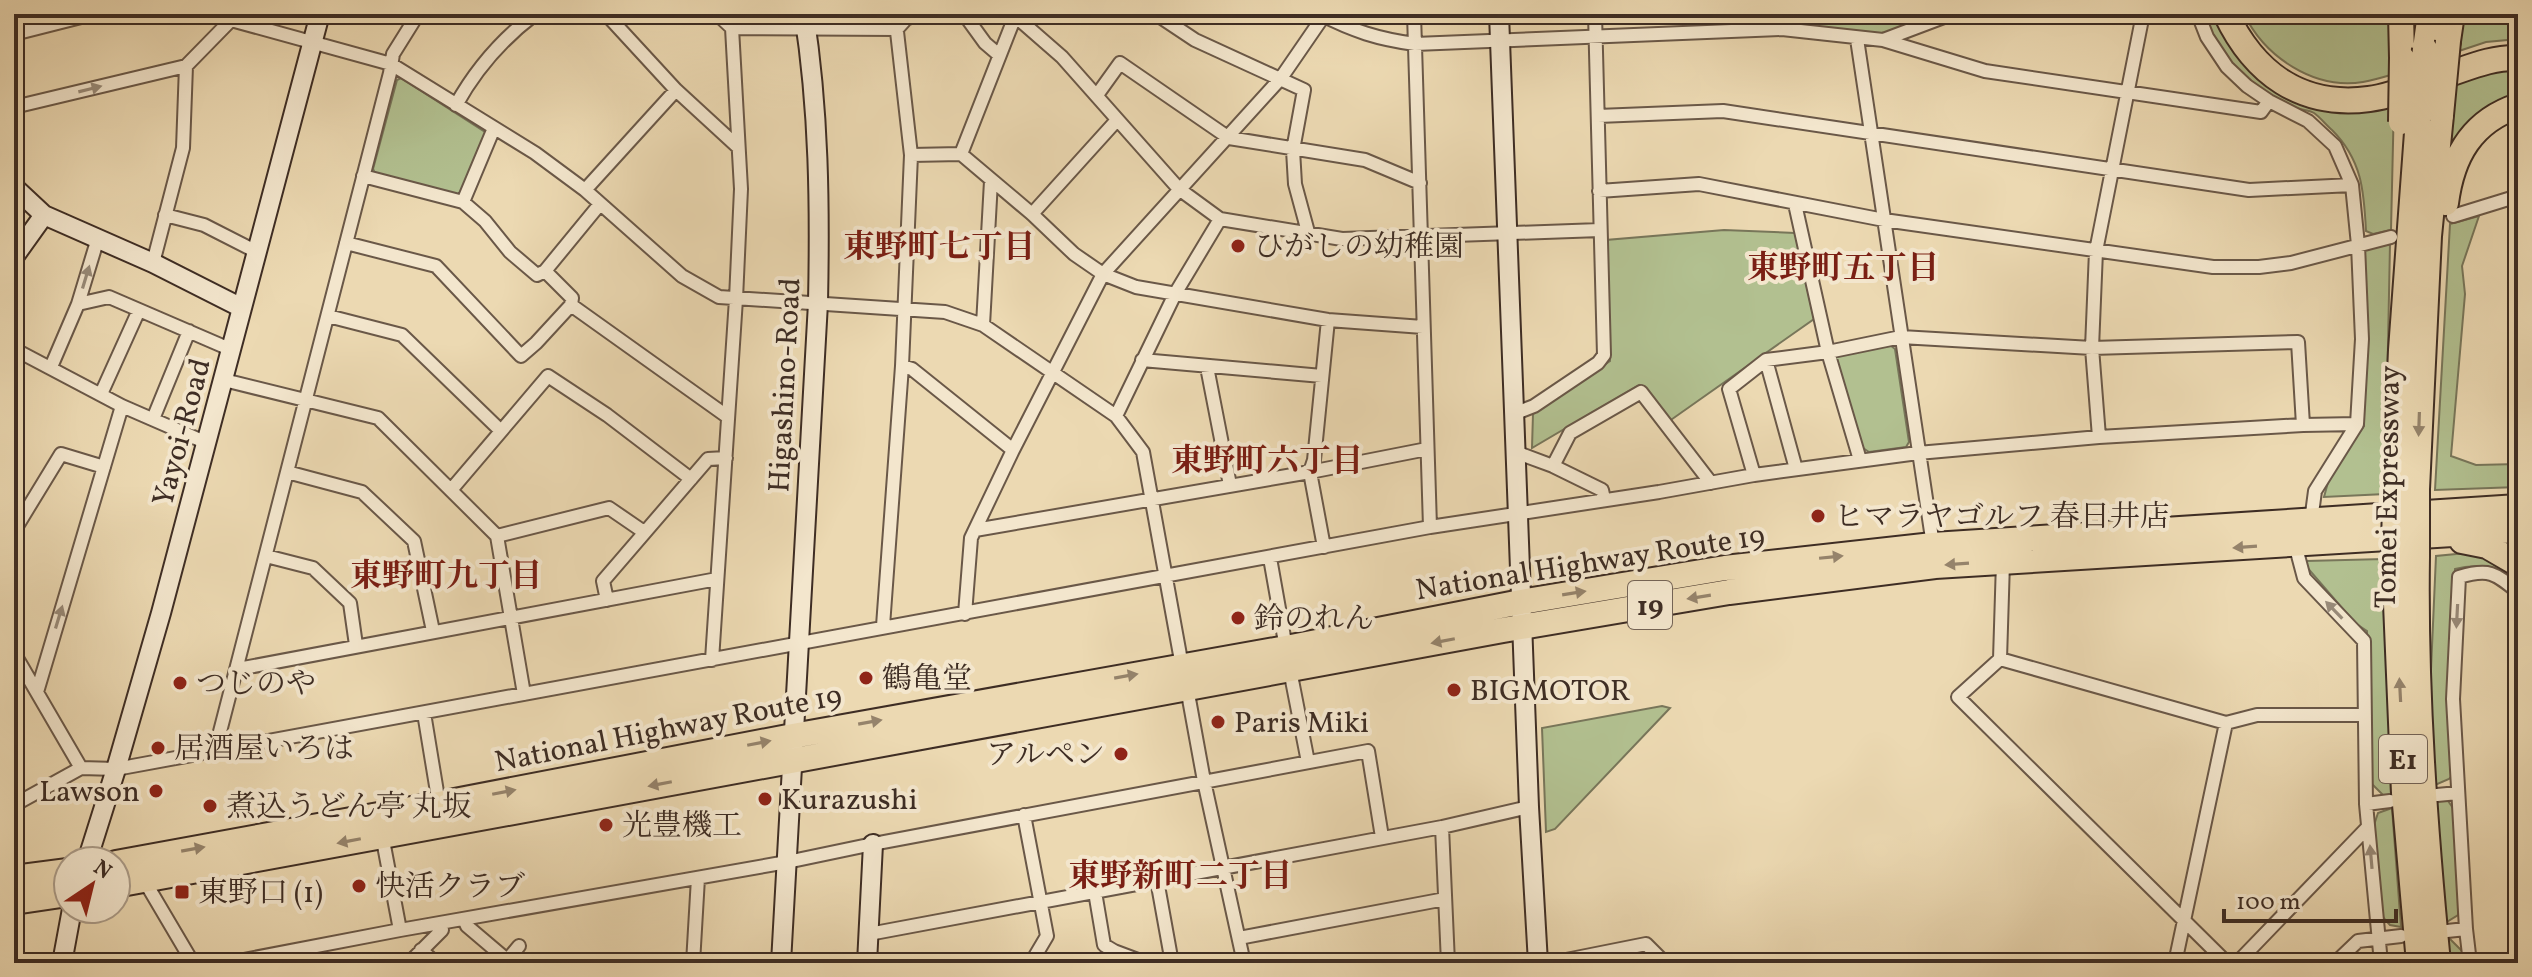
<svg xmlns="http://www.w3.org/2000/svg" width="2532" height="977" font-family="Vollkorn,'Noto Serif JP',serif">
	<rect width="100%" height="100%" fill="#ecd9b2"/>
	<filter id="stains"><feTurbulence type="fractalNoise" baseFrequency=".0025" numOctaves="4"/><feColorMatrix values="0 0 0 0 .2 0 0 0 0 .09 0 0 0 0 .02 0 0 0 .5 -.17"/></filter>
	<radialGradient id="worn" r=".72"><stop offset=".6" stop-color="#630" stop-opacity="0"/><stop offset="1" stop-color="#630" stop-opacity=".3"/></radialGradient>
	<path fill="#b2c090" stroke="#78765a" stroke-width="2" d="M1770 14H1939L1887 35 1817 28Z
		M2204 14H2217L2262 78 2394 100 2391 230 2373 234 2366 231C2364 191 2362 160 2332 130 2326 125 2320 117 2314 113 2309 110 2302 110 2296 108 2256 91 2216 57 2204 14Z
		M2244 14H2395L2394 74C2384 77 2374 80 2363 82 2314 90 2265 57 2244 14Z
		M2462 14H2518V39L2486 42 2456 52Z
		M2518 63V96L2445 175 2453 82Z
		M401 78 485 132 487 136 463 192 458 195 375 173 373 169 397 80Z
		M2479 216 2462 266 2465 294 2451 456 2476 465 2518 464V487L2435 490 2450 224Z
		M1724 230 1795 233 1814 319 1668 422 1639 385 1532 448 1533 414 1610 361 1606 240Z
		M2390 244 2385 494 2324 497 2330 475 2364 426V250Z
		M1890 345 1895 349 1909 442 1906 447 1869 452 1863 448 1835 359 1838 354Z
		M2477 552 2518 570V584C2495 569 2483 562 2455 569L2450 677 2453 775 2449 779 2435 785 2430 692 2436 556Z
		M2384 559 2391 796 2385 797 2370 782 2367 631 2355 623 2305 565 2306 561Z
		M1662 706 1670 708 1555 829 1546 832 1542 728Z
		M2446 798 2455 811 2460 909 2458 915 2445 923 2435 799Z
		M2392 808 2401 927 2390 925 2380 914 2373 828 2378 813Z
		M2450 939 2463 952 2464 963H2449L2446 940Z"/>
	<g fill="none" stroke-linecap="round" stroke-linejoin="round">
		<g stroke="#6a5848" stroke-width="16">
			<path id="street" d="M229 14 231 20 391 64 535 153 585 190 682 276 719 297 945 312 983 325 1116 416 1143 452 1182 666
				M606 14 676 90 738 147
				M717 14 732 28 897 29 906 19 917 14
				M964 14 985 43 999 55
				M1156 14 1195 40 1304 90 1293 150 1295 184 1308 232
				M1320 14C1353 31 1378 39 1415 44L1782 29 1883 40 1985 71 2261 112 2269 101
				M1414 14 1430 527
				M1756 14 1781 28
				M2198 14 2207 37 2227 67 2247 86 2269 101 2308 121 2335 146 2352 185 2358 245 2362 339 2357 424 2315 491 2311 521
				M1015 16 1062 57 1179 189 1220 219 1342 239 1600 230
				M14 34 93 14
				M1857 39 1933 545
				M1883 40 1952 14
				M186 66 231 20
				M1097 95 1120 63 1229 138 1365 160 1420 183
				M456 105C476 69 502 39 535 14
				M14 107 186 66 183 148 153 263
				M1598 116 1723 111 2249 190 2352 185
				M961 154 1016 14
				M911 155 961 154 1032 214 1074 254 1103 274 1136 287 1328 320 1423 327
				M363 176 463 202 485 221 510 252 537 275 545 271 600 204
				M585 190 676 90
				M1599 191 1699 184 1884 220 2213 267H2259L2291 263 2391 237
				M463 202 494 128
				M1795 204 1828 352 1860 460
				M1032 214 1117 120
				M165 215 204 225 257 252
				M2453 216 2518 196
				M346 243 436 266 521 356 536 343 571 305 728 417
				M545 271 572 298 571 305
				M78 304 109 297 232 350
				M328 316 402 335 501 431
				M983 325 991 181
				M14 349 122 406 207 443
				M1142 360 1322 376
				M1766 360 1796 469
				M902 366 912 369 1013 450
				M51 367 78 304 98 238
				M1207 367 1230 485
				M224 380 378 418 497 536 524 694
				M101 394 139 310
				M1516 413 1534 406 1598 363 1604 355 1595 14
				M1116 416 1175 294 1220 219
				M153 419 189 331
				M2099 437 2092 348 2096 251 2143 14
				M1518 453 1553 466 1602 490 1604 499
				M1553 466 1570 433 1641 392 1711 483
				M287 472 362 492 414 541 433 631
				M1754 475 1729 389 1766 360 1828 352 1901 337 2092 348 2298 342 2303 425
				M451 490 548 376 607 415 691 479
				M975 530 1310 472 1427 449
				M14 531 61 454 104 467
				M497 536 609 508 644 532
				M2295 544 2304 578 2364 641 2366 804 2381 963
				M1324 547 1310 472 1314 460 1328 320
				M266 556 313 568 350 603 356 645
				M1270 558 1286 648
				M2003 562 2000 659 2226 723 2257 715H2365
				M607 600 603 581 708 459 726 458
				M965 614 971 538 1013 450 1103 274 1281 78 1325 14
				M883 626 902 366 911 155 895 14
				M14 653 81 768
				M2000 659 1958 697 2227 963
				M712 660 736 299 741 189 732 28 729 14
				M238 669 717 579
				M1290 670 1308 762
				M1187 688 1204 781 1244 963
				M37 692 122 406
				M424 713 439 804
				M215 751 390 73 393 54 418 14
				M2437 795 2458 793
				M2366 804 2390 801
				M14 805 81 768 116 769 1430 527 1659 492 1754 475 1918 453 2099 437 2303 425 2357 424
				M1024 815 1047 936 1031 963
				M1442 827 1448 963
				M382 835 400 930
				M144 880 193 963
				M1157 880 1172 963
				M1095 892 1104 945 1114 951 1105 963
				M464 919 467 926 507 960
				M2447 931 2466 929
				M869 934 1442 827 1529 807
				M1239 938 1445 899
				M421 950 436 963
				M1114 951 1146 963
				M228 963 400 930 787 862 873 844 1368 751 1382 837
				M409 963 442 930 441 923
				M505 963 519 946
				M677 963 693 960
				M693 963 698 878
				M1551 963 1646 944 1665 963
				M2175 963 2226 723
				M2237 963 2368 827
				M2335 963 2358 941 2401 936
				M2470 963 2466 929 2453 699 2459 577C2489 568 2495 573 2518 592"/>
		</g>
		<g stroke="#3e2d24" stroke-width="22">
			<path id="secondary" d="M1499 14 1529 807 1538 963
				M14 187 44 215 153 263 242 308
				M14 257 44 215
				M87 861 116 769 161 613 320 14
				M62 963 72 909
				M781 963 818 303C820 206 819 110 804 14
				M867 963 873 844"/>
		</g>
		<g stroke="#3e2d24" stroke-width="28">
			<path id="highway" d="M2226 14C2254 73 2301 108 2369 99 2393 96 2417 85 2440 77 2466 69 2490 57 2518 58
				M2401 14 2402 58
				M2448 41 2452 14
				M2425 49 2430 14
				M2446 203C2452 156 2472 121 2518 106
				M2417 489 2429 236 2441 115
				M2395 492 2401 350 2418 119
				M2462 541 2487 546 2518 564
				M2394 556 2404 793 2419 963
				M2417 556C2415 692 2425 828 2438 963
				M116 863 439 804 793 736 1286 648 1521 602 1725 568 1933 545 2518 507
				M14 878 68 871
				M116 885 1503 630 1729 592 1935 566 2518 530
				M14 902 68 894"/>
		</g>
		<use href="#street" stroke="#f3e6cd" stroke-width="12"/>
		<use href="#secondary" stroke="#f3e6cd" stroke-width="18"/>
		<use href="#highway" stroke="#ecd9b2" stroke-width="24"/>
		<g stroke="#3e2d24" stroke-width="28" stroke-linecap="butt">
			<path id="highway-bridge" d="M2441 115 2448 41
				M2418 119 2425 49
				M2401 122 2402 58
				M2394 556 2395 492
				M2417 556V489"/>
		</g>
		<use href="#highway-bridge" stroke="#ecd9b2" stroke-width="24"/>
	</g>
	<defs><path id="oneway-solid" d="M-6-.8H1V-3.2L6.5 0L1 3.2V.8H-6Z" transform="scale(2)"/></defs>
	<g fill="#988a78">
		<use href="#oneway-solid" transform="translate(90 89) rotate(-14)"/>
		<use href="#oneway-solid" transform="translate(86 277) rotate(-73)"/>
		<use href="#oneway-solid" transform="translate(2334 610) rotate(-134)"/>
		<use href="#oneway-solid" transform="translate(2457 616) rotate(93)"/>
		<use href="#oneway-solid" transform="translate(59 617) rotate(-73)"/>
		<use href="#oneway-solid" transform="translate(2371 857) rotate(-95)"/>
	</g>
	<g fill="#95836b">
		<use href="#oneway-solid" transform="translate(2419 424) rotate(92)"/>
		<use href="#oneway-solid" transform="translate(2245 547) rotate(176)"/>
		<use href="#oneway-solid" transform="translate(1831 557) rotate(-6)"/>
		<use href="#oneway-solid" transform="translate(1957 564) rotate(176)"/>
		<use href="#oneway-solid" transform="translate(1574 593) rotate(-9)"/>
		<use href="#oneway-solid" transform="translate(1699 597) rotate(171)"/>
		<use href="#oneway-solid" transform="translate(1443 641) rotate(169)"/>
		<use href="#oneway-solid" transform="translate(1126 676) rotate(-10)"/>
		<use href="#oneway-solid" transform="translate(2400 690) rotate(-93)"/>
		<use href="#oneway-solid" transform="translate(870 722) rotate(-10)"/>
		<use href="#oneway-solid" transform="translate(759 743) rotate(-11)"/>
		<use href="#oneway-solid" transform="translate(660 784) rotate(169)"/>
		<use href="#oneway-solid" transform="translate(504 792) rotate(-11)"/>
		<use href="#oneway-solid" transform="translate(349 841) rotate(169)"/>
		<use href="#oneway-solid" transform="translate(193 849) rotate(-10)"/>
	</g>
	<g fill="#8f2418" stroke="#f3e6cd" stroke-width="3">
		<circle cx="1238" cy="246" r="8"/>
		<circle cx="1818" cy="516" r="8"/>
		<circle cx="1238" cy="618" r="8"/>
		<circle cx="866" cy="678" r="8"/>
		<circle cx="180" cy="683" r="8"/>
		<circle cx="1454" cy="690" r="8"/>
		<circle cx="1218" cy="722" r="8"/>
		<circle cx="158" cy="748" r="8"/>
		<circle cx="1121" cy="754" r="8"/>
		<circle cx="156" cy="791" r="8"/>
		<circle cx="765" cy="799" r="8"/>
		<circle cx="210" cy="806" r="8"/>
		<circle cx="606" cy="825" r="8"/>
		<circle cx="359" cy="886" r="8"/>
		<rect x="174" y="884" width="16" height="16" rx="4"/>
	</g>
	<g text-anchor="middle" stroke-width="8" stroke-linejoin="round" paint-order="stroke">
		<g fill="#f3e6cd" stroke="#746457" stroke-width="2">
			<rect x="1628" y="581" width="44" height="48" rx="6"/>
			<rect x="2379" y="735" width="48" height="48" rx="6"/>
		</g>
		<g font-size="28" font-weight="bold" fill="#3e2d24">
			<text x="1650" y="615">19</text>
			<text x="2403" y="769">E1</text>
		</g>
		<g font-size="30" fill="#3e2d24" stroke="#f3e6cd" text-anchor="start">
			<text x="1254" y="256">ひがしの幼稚園</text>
			<text x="1834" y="526">ヒマラヤゴルフ 春日井店</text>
			<text x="1254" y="628">鈴のれん</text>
			<text x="882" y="688">鶴亀堂</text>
			<text x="196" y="693">つじのや</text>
			<text x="1470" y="700">BIGMOTOR</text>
			<text x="1234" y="732">Paris Miki</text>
			<text x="174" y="758">居酒屋いろは</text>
			<text x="1105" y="764" text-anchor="end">アルペン</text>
			<text x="140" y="801" text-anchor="end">Lawson</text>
			<text x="781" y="809">Kurazushi</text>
			<text x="226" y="816">煮込うどん亭 丸坂</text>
			<text x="622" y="835">光豊機工</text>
			<text x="375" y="896">快活クラブ</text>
			<text x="198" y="902">東野口 (1)</text>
		</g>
		<g font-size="30" fill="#3e2d24" stroke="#f3e6cd">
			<text transform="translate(784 385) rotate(-87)" y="10">Higashino-Road</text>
			<text transform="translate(181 432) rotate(-75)" y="10">Yayoi-Road</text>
			<text transform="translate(2387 487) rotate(-89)" y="10">Tomei Expressway</text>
			<text transform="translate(1590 562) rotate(-9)" y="10">National Highway Route 19</text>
			<text transform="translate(668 728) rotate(-11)" y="10">National Highway Route 19</text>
		</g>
		<g font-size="32" font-weight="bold" fill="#7a1f14" stroke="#f3e6cd">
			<text x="939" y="257">東野町七丁目</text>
			<text x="1843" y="278">東野町五丁目</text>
			<text x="1267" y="471">東野町六丁目</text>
			<text x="446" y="586">東野町九丁目</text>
			<text x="1180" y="886">東野新町二丁目</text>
		</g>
	</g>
	<rect width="2532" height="977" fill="none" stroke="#ecd9b2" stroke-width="48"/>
	<rect x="16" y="16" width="2500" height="945" fill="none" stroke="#3e2d24" stroke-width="4"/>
	<rect x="24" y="24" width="2484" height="929" fill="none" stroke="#3e2d24" stroke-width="2"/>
	<g transform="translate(92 885) rotate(35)"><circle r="38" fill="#f3e6cd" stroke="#ab9c89" stroke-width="2"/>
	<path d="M0-6L14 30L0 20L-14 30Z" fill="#8f2418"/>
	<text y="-12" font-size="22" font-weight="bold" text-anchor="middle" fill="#3e2d24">N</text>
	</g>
	<path d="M2224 909v12h172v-12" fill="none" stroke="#3e2d24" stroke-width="4"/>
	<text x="2236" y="909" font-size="24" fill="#3e2d24" stroke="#f3e6cd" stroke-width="6" paint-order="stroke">100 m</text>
	<rect width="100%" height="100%" filter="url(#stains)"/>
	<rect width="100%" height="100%" fill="url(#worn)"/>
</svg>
